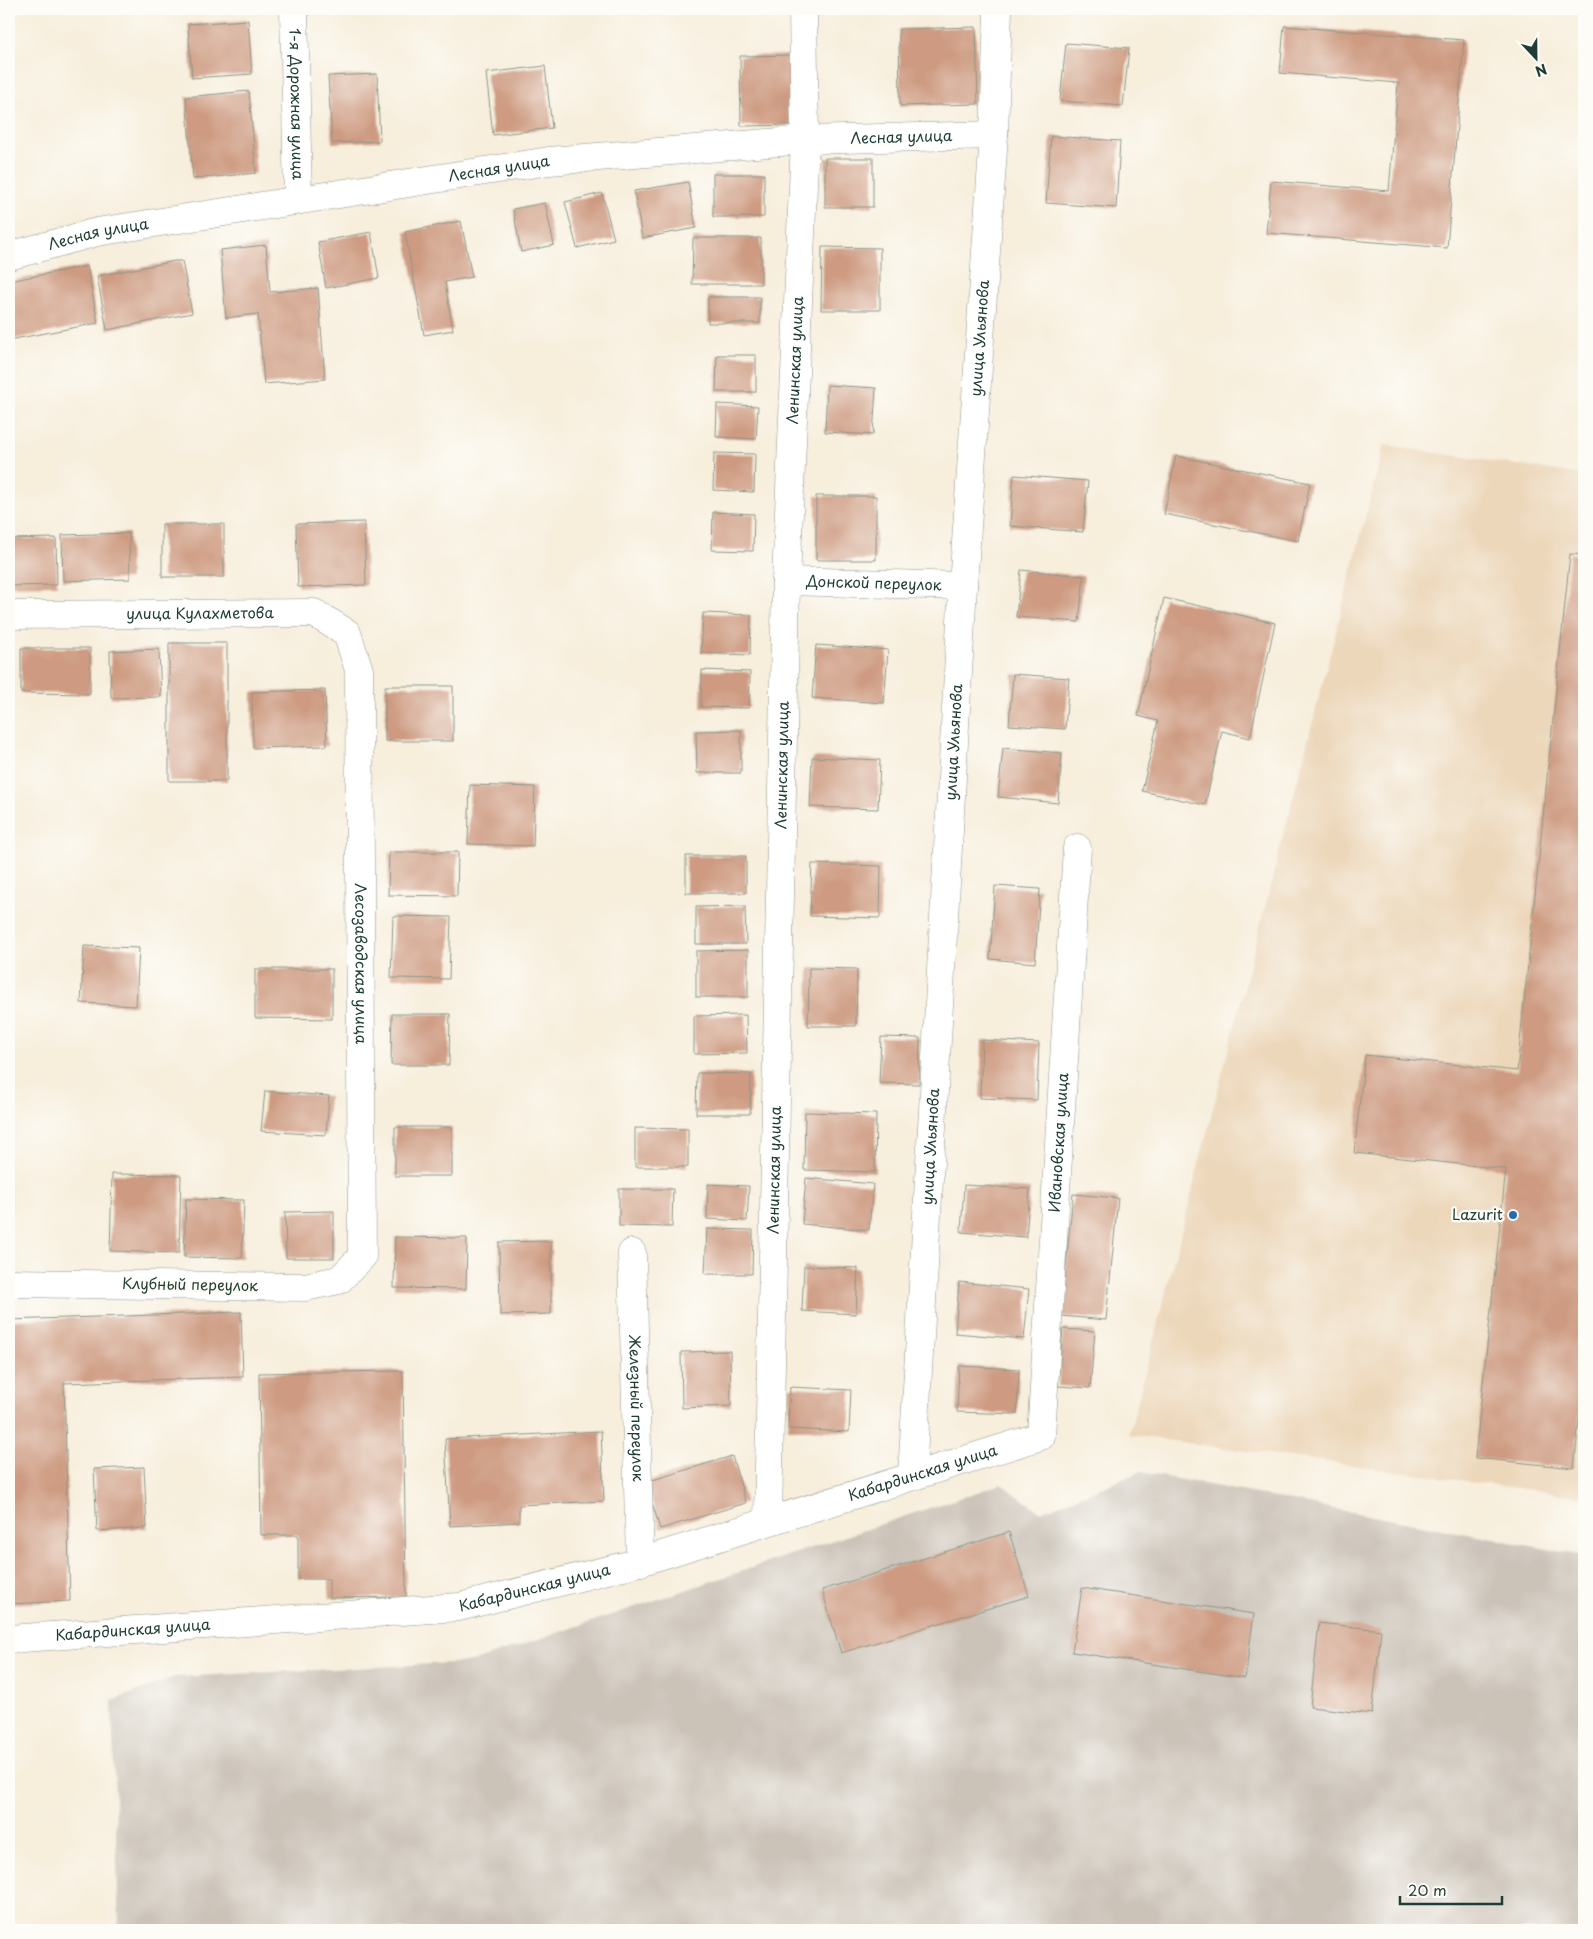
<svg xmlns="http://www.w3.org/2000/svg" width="1593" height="1939" font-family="'Playpen Sans',sans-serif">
	<rect width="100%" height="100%" fill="#fdfcf7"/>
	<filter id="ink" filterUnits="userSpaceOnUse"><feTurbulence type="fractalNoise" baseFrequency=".02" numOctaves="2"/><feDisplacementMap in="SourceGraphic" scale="10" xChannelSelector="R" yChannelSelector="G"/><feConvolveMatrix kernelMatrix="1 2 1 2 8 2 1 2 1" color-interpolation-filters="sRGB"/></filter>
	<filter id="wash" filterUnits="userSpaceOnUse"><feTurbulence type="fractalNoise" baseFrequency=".0096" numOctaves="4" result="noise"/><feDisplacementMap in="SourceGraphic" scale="20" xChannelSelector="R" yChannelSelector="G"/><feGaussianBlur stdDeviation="1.12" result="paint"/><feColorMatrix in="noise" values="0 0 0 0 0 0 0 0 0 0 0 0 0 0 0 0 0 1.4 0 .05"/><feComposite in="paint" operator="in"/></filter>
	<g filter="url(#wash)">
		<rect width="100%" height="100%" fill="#f7eedc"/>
		<path fill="#ecd7ba" d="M1384 445 1584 475V1497L1129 1435Z"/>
		<path fill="#cbc2b8" d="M1140 1472 1584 1556V1930H119L112 1701 175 1677 471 1662 1001 1484 1041 1512Z"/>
		<g id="blocks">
			<path fill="#ce9b82" d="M327 9H386V11L327 12Z
				M248 20 252 74 192 78 188 24Z
				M1284 26 1464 40 1447 248 1266 233 1271 181 1389 191 1398 83 1280 73Z
				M976 27 978 104 900 106 899 29Z
				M1066 43 1129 48 1123 106 1060 101Z
				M797 55 798 125 741 126 740 56Z
				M545 66 552 128 493 135 486 73Z
				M377 74 380 141 332 143 328 76Z
				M249 91 256 173 193 179 186 97Z
				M1051 136 1120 141 1116 208 1046 203Z
				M825 158H873V207H825Z
				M713 174H764V217H713Z
				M688 182 696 228 642 238 634 191Z
				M602 193 614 239 577 248 565 202Z
				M545 203 554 245 521 252 513 209Z
				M461 221 472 277 445 282 453 330 424 335 405 232Z
				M371 232 379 278 326 288 318 242Z
				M693 238H761V284H692Z
				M266 245 270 292 318 288 325 379 264 384 258 314 226 318 220 250Z
				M822 247 880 248V310H821Z
				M175 261H182L192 313 107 330 97 276Z
				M87 266 98 323 9 340V281Z
				M708 297H760V323H708Z
				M717 355H756V392H716Z
				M827 385 876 388 873 435 825 432Z
				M717 404 758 406 756 439 716 437Z
				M714 453 755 454 754 492 713 490Z
				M1176 456 1310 483 1298 541 1164 514Z
				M1014 475 1088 481 1083 532 1010 526Z
				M816 496H876V560H816Z
				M713 512 754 514 753 551 712 550Z
				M364 522 366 585 298 587 296 524Z
				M162 524H224V577H162Z
				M129 533 130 579 63 581 62 535Z
				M56 538 57 585 9 586V539Z
				M1570 554 1584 555V1371L1574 1468 1475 1458 1506 1169 1354 1153 1365 1055 1517 1071Z
				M1021 570 1084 576 1079 622 1016 617Z
				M1164 598 1275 623 1250 738 1222 731 1205 805 1142 791 1158 721 1138 716Z
				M703 613 751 615 750 655 701 653Z
				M169 643H227V781H169Z
				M816 645 888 650 884 703 812 698Z
				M21 648H90V694L21 693Z
				M159 649 161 697 111 698 110 651Z
				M702 670 750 672 749 708 701 707Z
				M1013 674 1069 678 1065 729 1009 725Z
				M385 686H453V741H385Z
				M325 690 327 746 253 748 252 692Z
				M741 730V773H697L696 731Z
				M1003 748 1062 753 1058 803 998 797Z
				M812 757 880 760 878 809 810 807Z
				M470 785 535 787 533 846 468 844Z
				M389 852H458L457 896 388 895Z
				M686 856H746V893H686Z
				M812 864 881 866 880 918 810 916Z
				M995 886 1040 889 1035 963 990 959Z
				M745 906 746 944H696V907Z
				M393 916 451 917 449 979 391 978Z
				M84 946 139 948 136 1006 81 1003Z
				M748 950V997H696V951Z
				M809 968 857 969 856 1026H808Z
				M255 969H332V1019L255 1018Z
				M392 1014H450L449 1065H391Z
				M746 1015 747 1053 694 1054V1016Z
				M881 1037 920 1038 919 1084 879 1083Z
				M982 1040 1039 1043 1037 1100 980 1098Z
				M697 1073 751 1074 750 1114H696Z
				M265 1091 329 1096 326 1135 261 1131Z
				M805 1112 876 1114 875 1172 804 1170Z
				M395 1127H452V1176H395Z
				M635 1128 688 1129V1167H635Z
				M112 1174 181 1175 179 1253 110 1251Z
				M806 1178 873 1184 869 1230 802 1224Z
				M708 1184 749 1186 747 1221 707 1219Z
				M964 1185 1030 1189 1026 1237 961 1232Z
				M619 1189H673L672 1227 619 1226Z
				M1073 1194 1118 1198 1106 1320 1061 1316Z
				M186 1199 244 1200 242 1258 184 1257Z
				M334 1211V1258H286L285 1212Z
				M707 1229 753 1230 752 1274H705Z
				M395 1237 467 1238 466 1289 394 1288Z
				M551 1241V1314L500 1315 499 1242Z
				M804 1266 858 1268 856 1314 802 1311Z
				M959 1282 1029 1289 1024 1339 955 1333Z
				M241 1312 243 1377 64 1383 70 1601 9 1604V1320Z
				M1063 1329 1095 1331 1090 1388 1058 1386Z
				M730 1351 731 1406 682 1408 681 1352Z
				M959 1366 1019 1369 1017 1414 957 1412Z
				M403 1371 406 1597 329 1598V1579H298V1535H261L259 1373Z
				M790 1387 851 1390 849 1432 788 1429Z
				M601 1431 604 1501 519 1505V1522L450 1526 445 1439Z
				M732 1456 746 1503 660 1529 646 1482Z
				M144 1467 147 1528 97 1531 94 1469Z
				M1009 1532 1029 1596 841 1653 822 1590Z
				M1082 1588 1254 1614 1245 1678 1072 1652Z
				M1319 1623 1381 1630 1372 1714 1310 1707Z"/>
		</g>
	</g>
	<g filter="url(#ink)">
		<use href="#blocks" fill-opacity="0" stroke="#8b9688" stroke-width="1"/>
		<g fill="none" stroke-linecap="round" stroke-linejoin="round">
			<g stroke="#8b9688" stroke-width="29">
				<g id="street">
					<path id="s1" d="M294 9 298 200"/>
					<path id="s2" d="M9 256 97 232 549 161 805 140 994 135"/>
					<path id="s3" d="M786 581 963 586"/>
					<path id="s4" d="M9 615 314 613 347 633 359 670 362 1257 339 1280 305 1287 9 1283"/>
					<path id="s5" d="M632 1253 640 1562"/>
					<path id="s6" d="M912 1476 963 586 994 135 998 9"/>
					<path id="s7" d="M768 1521 786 581 805 140 803 9"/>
					<path id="s8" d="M9 1639 459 1607 640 1562 1041 1436 1077 848"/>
				</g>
			</g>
			<use href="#street" stroke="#fff" stroke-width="28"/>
		</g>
	</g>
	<circle fill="#1f6fb2" stroke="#fdfcf7" stroke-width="2" cx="1513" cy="1215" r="5"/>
	<g text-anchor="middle" stroke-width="4.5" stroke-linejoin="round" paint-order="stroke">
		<g font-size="15" fill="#1f3d34" stroke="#fdfcf7">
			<text dy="5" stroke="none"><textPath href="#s1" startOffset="95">1-я Дорожная улица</textPath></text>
			<text dy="5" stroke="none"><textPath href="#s2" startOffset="902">Лесная улица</textPath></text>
			<text dy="5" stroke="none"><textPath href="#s2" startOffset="498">Лесная улица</textPath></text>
			<text dy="5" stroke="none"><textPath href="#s2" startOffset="92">Лесная улица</textPath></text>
			<text dy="5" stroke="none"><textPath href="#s6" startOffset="1140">улица Ульянова</textPath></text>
			<text dy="5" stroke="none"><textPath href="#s7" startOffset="1161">Ленинская улица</textPath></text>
			<text dy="5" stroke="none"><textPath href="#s3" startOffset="88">Донской переулок</textPath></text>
			<text dy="5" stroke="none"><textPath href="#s4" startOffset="191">улица Кулахметова</textPath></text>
			<text dy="5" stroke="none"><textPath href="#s6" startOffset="735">улица Ульянова</textPath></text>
			<text dy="5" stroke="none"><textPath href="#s7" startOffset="756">Ленинская улица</textPath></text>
			<text dy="5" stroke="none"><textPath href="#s4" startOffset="676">Лесозаводская улица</textPath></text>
			<text dy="5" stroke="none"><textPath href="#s8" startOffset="1352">Ивановская улица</textPath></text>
			<text dy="5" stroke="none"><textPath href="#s6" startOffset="330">улица Ульянова</textPath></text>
			<text dy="5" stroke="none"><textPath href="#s7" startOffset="351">Ленинская улица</textPath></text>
			<text transform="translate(190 1285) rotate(1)" y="5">Клубный переулок</text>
			<text dy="5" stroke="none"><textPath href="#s5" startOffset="155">Железный переулок</textPath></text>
			<text dy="5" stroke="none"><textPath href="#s8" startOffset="934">Кабардинская улица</textPath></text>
			<text dy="5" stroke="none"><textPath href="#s8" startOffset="529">Кабардинская улица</textPath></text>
			<text dy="5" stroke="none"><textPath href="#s8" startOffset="124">Кабардинская улица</textPath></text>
		</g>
		<g font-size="15" fill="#1f3d34" stroke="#fdfcf7" text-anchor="end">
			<text x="1503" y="1220">Lazurit</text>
		</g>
	</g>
	<rect width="1593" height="1939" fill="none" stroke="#fdfcf7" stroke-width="30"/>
	<g transform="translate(1536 58) rotate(158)" stroke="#fdfcf7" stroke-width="4" paint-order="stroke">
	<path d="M0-4L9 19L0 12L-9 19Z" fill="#1f3d34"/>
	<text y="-8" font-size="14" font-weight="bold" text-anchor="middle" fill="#1f3d34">N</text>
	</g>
	<path d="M1400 1896v8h102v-8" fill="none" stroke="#1f3d34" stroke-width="2.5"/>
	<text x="1408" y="1896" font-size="15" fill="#1f3d34" stroke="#fdfcf7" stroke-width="4" paint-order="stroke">20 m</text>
</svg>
